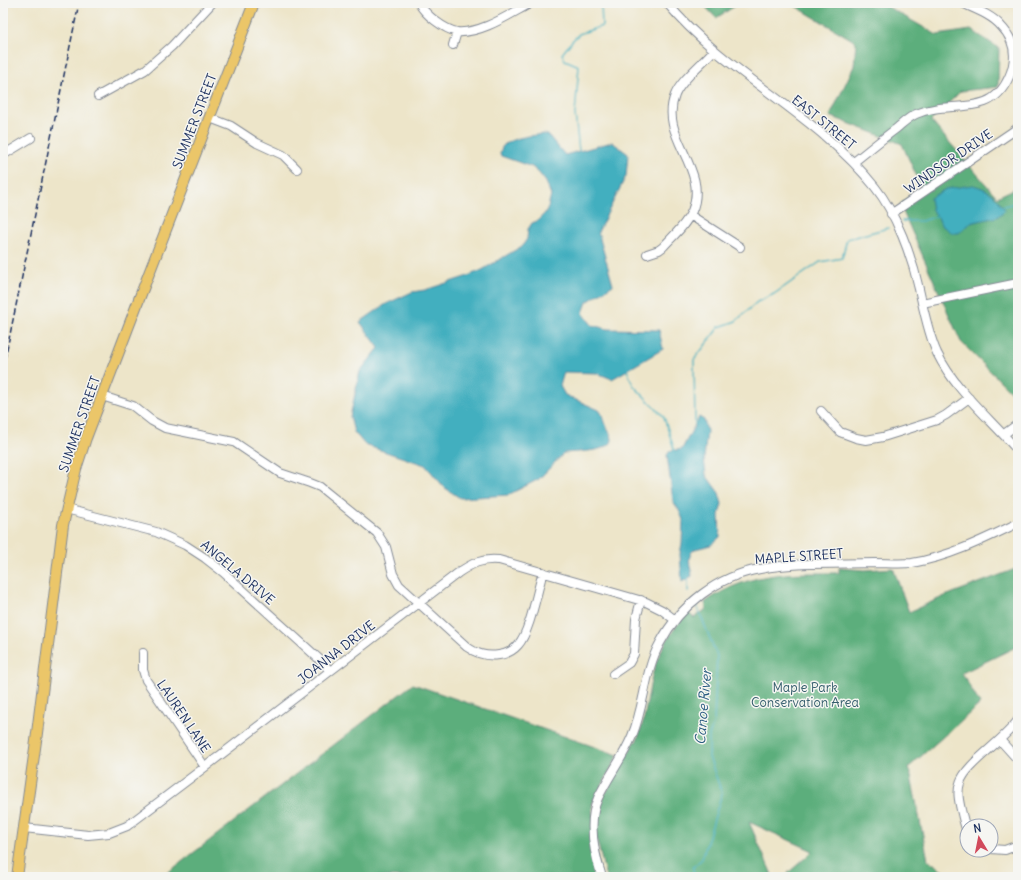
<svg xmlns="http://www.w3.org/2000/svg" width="1021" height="880" font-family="Delius,sans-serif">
	<rect width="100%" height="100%" fill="#f6f6f2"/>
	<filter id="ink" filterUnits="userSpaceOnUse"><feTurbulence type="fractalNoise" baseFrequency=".025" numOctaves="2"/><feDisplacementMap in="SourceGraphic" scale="8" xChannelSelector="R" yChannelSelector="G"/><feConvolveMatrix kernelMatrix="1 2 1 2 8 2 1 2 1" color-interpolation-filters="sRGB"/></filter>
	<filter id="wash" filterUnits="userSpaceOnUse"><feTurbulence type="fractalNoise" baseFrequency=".012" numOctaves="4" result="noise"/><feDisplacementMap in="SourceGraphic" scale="16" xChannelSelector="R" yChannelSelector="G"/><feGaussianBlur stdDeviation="0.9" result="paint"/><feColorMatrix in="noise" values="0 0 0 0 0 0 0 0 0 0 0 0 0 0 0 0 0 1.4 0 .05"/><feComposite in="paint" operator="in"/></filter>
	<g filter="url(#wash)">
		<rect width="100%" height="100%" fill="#ede5c9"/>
		<path fill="#5cae7b" stroke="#3c6e6c" d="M702 3H740L716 18Z
			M790 3H881L937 35 971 30 999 48 998 87 961 91 931 121 997 197 1018 187V399L961 342 900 205 921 186 902 144 830 116 854 66 856 42Z
			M839 568 865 570 893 568 909 612 945 596 1018 568V646L962 673 980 704 909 767 928 860 953 877H789L788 873 813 851 749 822 773 877H606L596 836V822L598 809 604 796 635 741 636 742C646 720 647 698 652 676 658 652 671 631 688 612L694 618 706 609 705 602C751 571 786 573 839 573Z
			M413 684 618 755 592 805 599 877H162Z"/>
		<path fill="#42afbf" stroke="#2e6f8e" d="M544 134 548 135 565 155 612 142 628 154 626 176 598 232 613 285 587 302 583 313 592 325 607 329 659 330 663 349 612 379 597 373 564 372 560 386 565 395 599 410C604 416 604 421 607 427 608 431 612 435 612 439 613 452 573 452 564 453L539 479 508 495 460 498 445 488 425 465 365 445 354 432 350 417 360 371 379 348 360 322 386 304 412 292 425 290 465 277 482 270 522 246 527 239 528 229 532 223 537 221 545 213 548 207 551 195 546 182 539 173 532 167 501 156 500 153C501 150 502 146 505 144 512 138 534 135 544 134Z
			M973 185C991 190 995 195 1005 210L997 217 970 223 959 233H952L941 225 938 217 932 210 930 198 946 189Z
			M699 417 704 420 707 431 704 459 706 475 719 493 722 504 719 515 720 537 711 545 695 549 691 553 689 559 692 576 682 582 680 554 682 543 683 520 680 512 673 501 667 455 670 451 682 449Z"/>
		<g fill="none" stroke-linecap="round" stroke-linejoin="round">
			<path stroke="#42afbf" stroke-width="1.5" d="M579 151 575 114 579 66 565 60 562 54 572 41 579 34 602 26 601 3
				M1001 207 1018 202
				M902 221H922L938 216
				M627 370 633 385 664 417 675 452
				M695 425 694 360 719 327 736 321 757 302 774 294 820 262 842 258 847 239 888 228
				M688 592V577
				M694 877 693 867 702 859 722 793 709 757V736L714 722 717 656 697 606"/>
		</g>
	</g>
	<g filter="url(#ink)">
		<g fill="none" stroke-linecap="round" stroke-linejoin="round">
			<g stroke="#848a94" stroke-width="10">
				<path id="minor" d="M419 3C425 15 444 29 457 32
					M667 3C727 75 817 114 875 187 896 213 912 257 919 289 924 311 928 333 937 353 956 392 991 419 1018 451
					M453 45 457 32C481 34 510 14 531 3
					M98 96 145 70 172 46 212 3
					M210 118 231 126 257 143 283 155 297 169
					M3 155 31 138
					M854 162C868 151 882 139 897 128 903 123 909 117 916 114 938 104 963 110 985 102 1006 94 1020 62 1011 41 1009 36 1005 30 1001 26 992 15 975 9 962 3
					M891 214 1018 128
					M690 215 740 247
					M647 254 659 250 663 247C673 236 686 225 692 211 710 168 658 137 675 95 681 80 703 63 714 50
					M922 303 1018 283
					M102 396 133 406 152 421 165 428 234 442 280 473 310 483 320 487 377 533 386 547 393 574 399 585 467 647C477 654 486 657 499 655 506 654 513 651 518 645 530 632 537 591 543 572
					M821 411 840 432 856 438 866 440 883 437 937 420 946 415 969 398
					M1004 434 1018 424
					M66 509 156 532 185 545 205 558 223 572 318 658 330 671
					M143 653V670L146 680 205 767
					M613 674 629 663 634 654 636 619 641 600
					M1000 740 1018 760
					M24 828 88 835 109 833 127 826 205 767 458 573C471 564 482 558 499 560L646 602 662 610 675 620
					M967 831C964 824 963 817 961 810 959 801 957 792 960 783 966 763 1004 741 1018 720
					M991 849 1005 850 1018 845
					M602 877C594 853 587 823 598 798 608 777 623 758 632 736 645 705 644 672 660 643 680 605 718 576 760 569 797 562 836 564 874 563 886 563 899 564 912 563 949 557 985 539 1018 523"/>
			</g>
			<g stroke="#848a94" stroke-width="12">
				<path id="major" d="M17 877 36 741 63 525 76 469 86 438 141 294 254 3"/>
			</g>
			<use href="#minor" stroke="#fff" stroke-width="8"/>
			<use href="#major" stroke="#ebc669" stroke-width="10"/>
			<path stroke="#1b2f5e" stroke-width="1.5" stroke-dasharray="6 3" stroke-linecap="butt" d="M3 368 79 3"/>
		</g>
	</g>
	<g text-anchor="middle" stroke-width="3" stroke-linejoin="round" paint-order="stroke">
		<g font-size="13" fill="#1b2f5e" stroke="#f6f6f2">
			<text transform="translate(194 121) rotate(-69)" y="5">SUMMER STREET</text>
			<text transform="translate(824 122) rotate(39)" y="5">EAST STREET</text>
			<text transform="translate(948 161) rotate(-34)" y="5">WINDSOR DRIVE</text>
			<text transform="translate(79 424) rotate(-71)" y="5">SUMMER STREET</text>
			<text transform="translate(799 556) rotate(-4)" y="5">MAPLE STREET</text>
			<text transform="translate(238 572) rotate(40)" y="5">ANGELA DRIVE</text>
			<text transform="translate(336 652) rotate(-38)" y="5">JOANNA DRIVE</text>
			<text transform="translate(184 716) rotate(56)" y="5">LAUREN LANE</text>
		</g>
		<g font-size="13" fill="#355e6d" stroke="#f6f6f2">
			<text x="805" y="692">Maple Park<tspan x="805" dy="15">Conservation Area</tspan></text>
		</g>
		<g font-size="14" font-style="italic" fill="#295c80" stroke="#f6f6f2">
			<text transform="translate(703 707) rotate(-85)" y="5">Canoe River</text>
		</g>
	</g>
	<rect width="1021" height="880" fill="none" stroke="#f6f6f2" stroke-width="16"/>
	<g transform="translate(979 838) rotate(350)"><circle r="19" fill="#f6f6f2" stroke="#9ea6b7"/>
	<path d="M0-3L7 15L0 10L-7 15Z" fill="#d1495b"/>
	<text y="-6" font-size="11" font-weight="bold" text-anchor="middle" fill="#1b2f5e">N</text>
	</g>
</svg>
